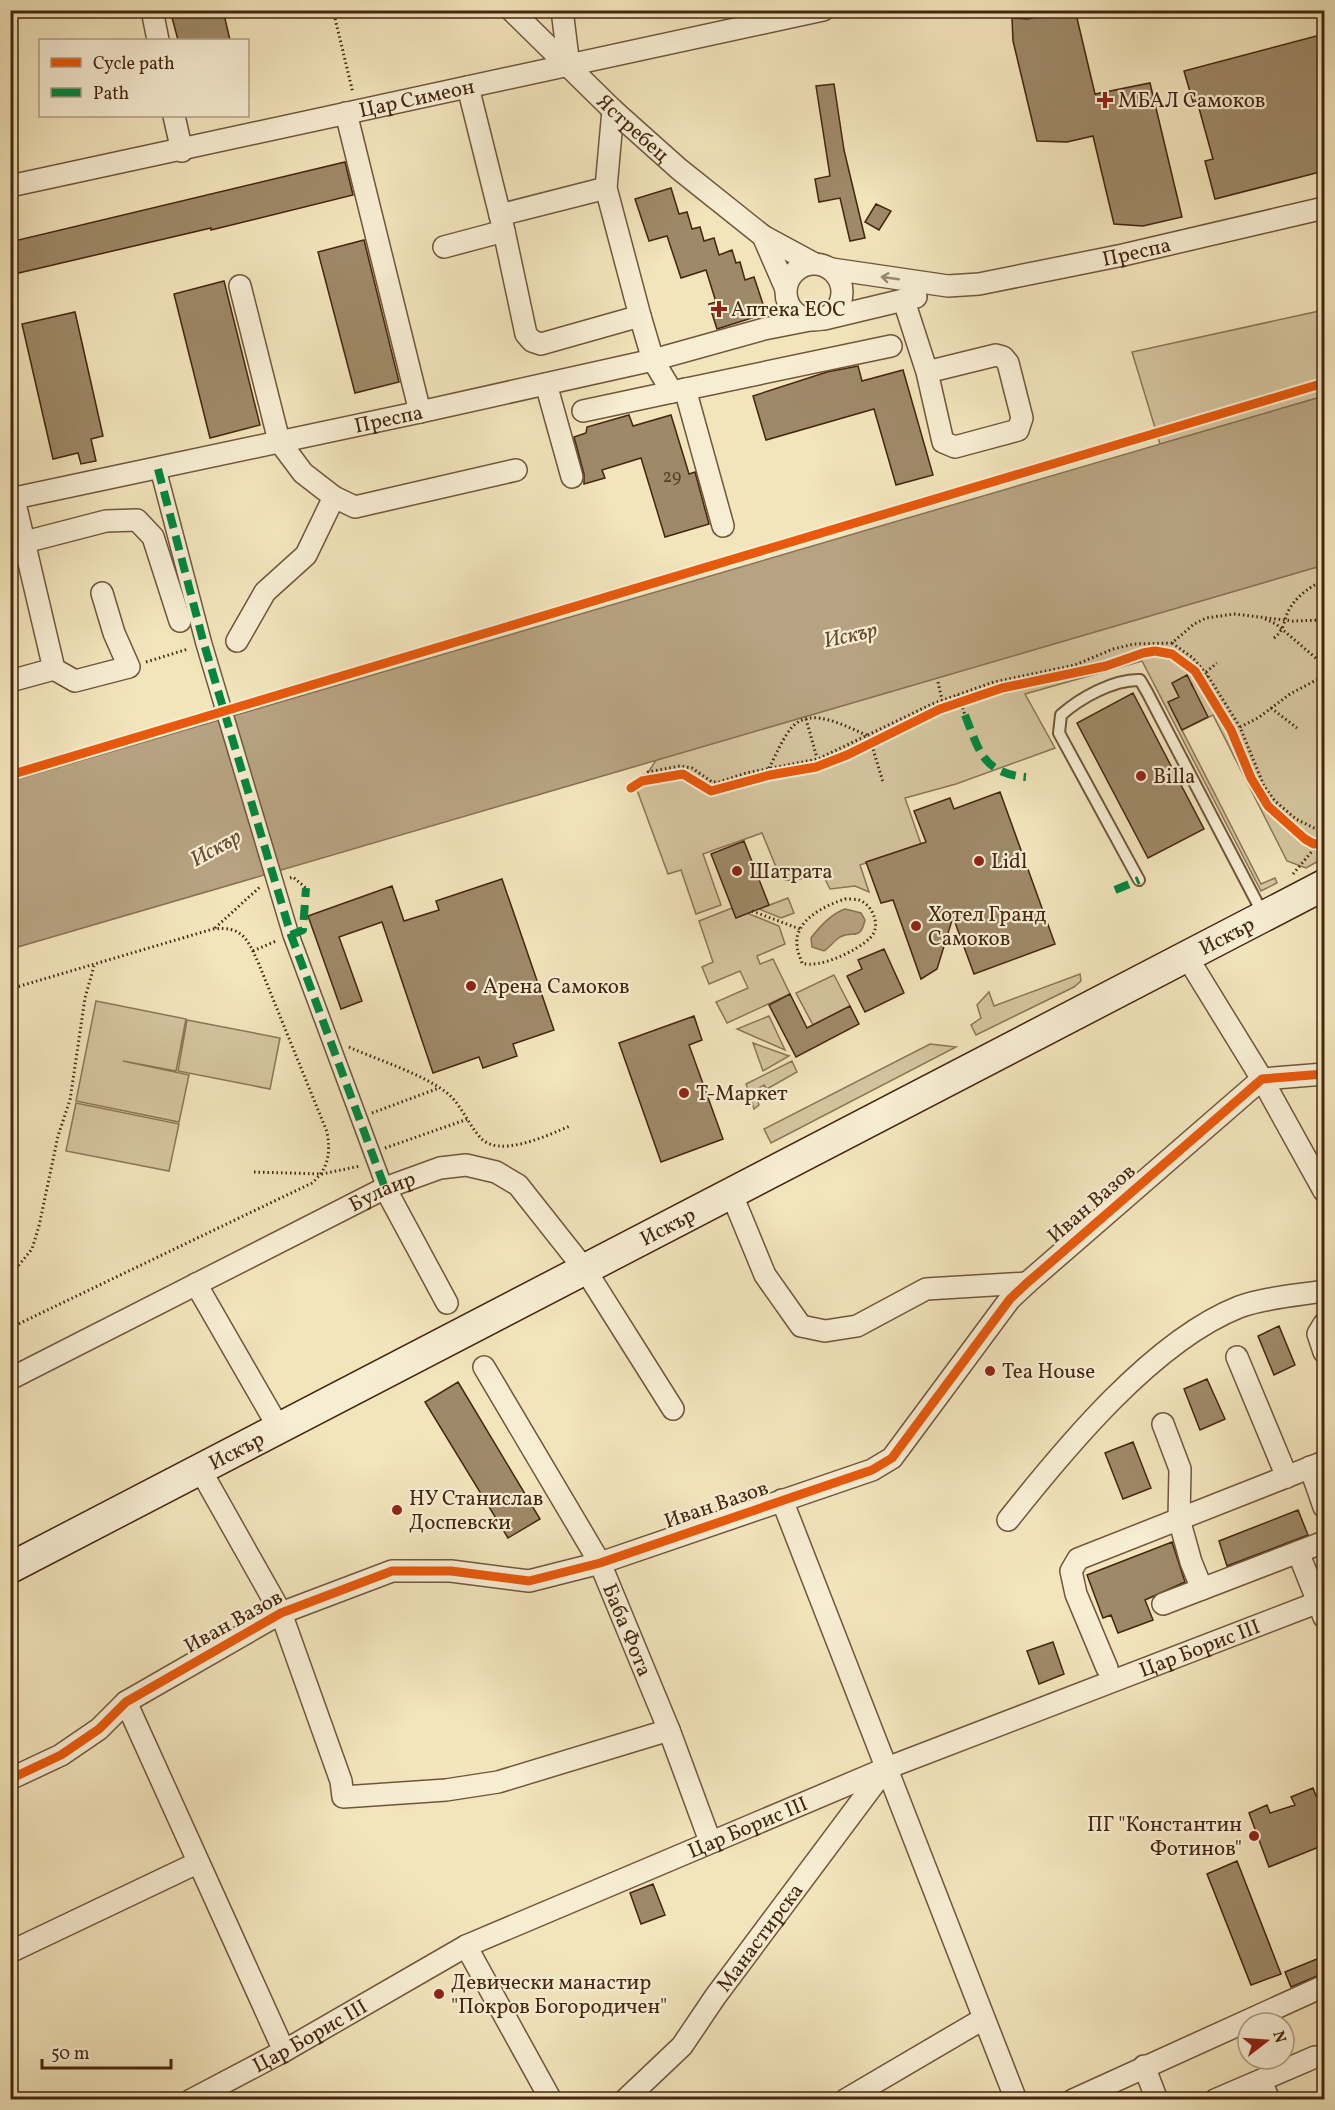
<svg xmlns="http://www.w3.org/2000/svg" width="1335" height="2110" font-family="Vollkorn,serif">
	<rect width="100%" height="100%" fill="#f2e4bb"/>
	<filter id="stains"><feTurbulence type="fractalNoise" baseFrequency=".00333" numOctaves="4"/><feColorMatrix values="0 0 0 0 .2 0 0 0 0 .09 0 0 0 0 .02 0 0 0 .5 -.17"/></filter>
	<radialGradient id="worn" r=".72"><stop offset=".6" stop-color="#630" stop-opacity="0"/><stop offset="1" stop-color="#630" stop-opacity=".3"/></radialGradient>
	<path fill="#d4c49e" stroke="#8c7556" stroke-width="1.5" d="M1324 310V396L1160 444 1132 352Z
		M1324 565V858L1306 868 1287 861 1213 715 1182 730 1261 884 1275 878 1277 883 1261 891 1142 661 1025 694 1055 748 956 784 905 798 921 844 860 865 869 892 855 886 830 889 822 873 793 881 781 879 762 833 703 854 721 905 696 914 681 870 668 874 637 790 656 760Z
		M788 898 794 913 781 918 759 909Z
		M732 908 736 918 747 913 779 926 785 944 757 956 760 964 773 959 790 994 727 1023 716 1002 748 988 740 971 709 984 702 967 713 962 699 921Z
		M1080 974 1081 981 1074 987 976 1035 971 1025 981 1018 977 1005 989 992 994 1006Z
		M834 975 850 1006 813 1025 796 993Z
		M96 1001 186 1019 176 1071 123 1061 189 1075 179 1122 76 1101Z
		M769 1016 785 1050 737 1029Z
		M187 1020 280 1038 270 1089 178 1071Z
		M753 1043 789 1056 763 1071Z
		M930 1044 956 1047 771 1143 764 1129Z
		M792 1061 797 1072 767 1089 764 1085 754 1091 759 1105 754 1109 746 1084Z
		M76 1103 179 1124 169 1171 66 1151Z"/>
	<path fill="#b7a381" stroke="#897153" stroke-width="1.5" d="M1324 396V565L11 949V781Z
		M845 909 861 913 865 920C860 942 853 930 840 937 834 941 830 947 824 951L812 947 811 938C820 926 831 914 845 909Z"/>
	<path fill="#9e8968" stroke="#44260f" stroke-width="1.5" d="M170 10H223L230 40H178Z
		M1055 13 1076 14 1095 94 1150 83 1182 217 1143 226 1114 224 1093 136 1067 142 1037 141 1013 41 1012 18 1028 19Z
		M1324 34V171L1215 199 1205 161 1213 159 1197 101 1193 102 1184 71Z
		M834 84 844 150 865 238 850 241 840 198 819 202 815 179 830 176 816 86Z
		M345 162 353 195 211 230V228L10 275V242Z
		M671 188 679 214 687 212 692 229 700 227 704 241 714 238 719 255 732 250 736 263 740 262 745 280 754 277 763 304 755 308 758 316 717 329 709 304 716 302 706 270 681 278 667 236 649 241 635 199Z
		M876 204 891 211 879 230 865 222Z
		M364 240 399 382 355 393 318 252Z
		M224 281 260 425 210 438 174 294Z
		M75 312 103 436 91 439 96 461 81 464 78 453 53 459 22 324Z
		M858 366 862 381 903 370 933 475 896 485 874 409 766 440 753 396 827 372Z
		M629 415 633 426 671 415 689 474 695 472 709 524 665 537 641 458 602 470 605 478 584 484V474L574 437 586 433 587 427Z
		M1187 675 1208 717 1182 730 1168 702 1179 697 1172 683Z
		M1133 693 1204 829 1148 858 1077 723Z
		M1000 792 1055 944 974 974 953 917 937 969 921 979 893 900 881 903 866 862 926 842 914 811 950 798 954 809Z
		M744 841 769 905 736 918 711 854Z
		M502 879 554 1030 513 1044 517 1056 483 1068 479 1057 433 1073 382 922 339 937 362 1001 341 1009 308 916 392 886 404 921 439 910 436 901Z
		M884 949 904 993 865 1012 847 976 862 969 858 960Z
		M790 994 807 1028 850 1006 859 1024 796 1057 769 1005Z
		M694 1016 702 1040 689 1045 723 1139 661 1162 619 1043Z
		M1279 1326 1295 1365 1274 1375 1258 1336Z
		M1207 1379 1225 1419 1200 1430 1184 1389Z
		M458 1382 540 1519 508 1538 425 1402Z
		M1133 1442 1151 1488 1123 1499 1105 1453Z
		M1298 1510 1308 1535 1227 1566 1219 1541Z
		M1172 1542 1185 1582 1145 1600 1153 1620 1118 1633 1111 1615 1103 1618 1087 1575Z
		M1053 1642 1064 1674 1039 1684 1027 1651Z
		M1313 1788 1316 1796 1324 1792V1845L1269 1867 1249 1813 1267 1805 1270 1813 1295 1805 1291 1797Z
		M1237 1861 1281 1974 1251 1985 1207 1874Z
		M653 1884 665 1915 641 1924 630 1893Z
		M1324 1956V1973L1291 1987 1285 1972Z"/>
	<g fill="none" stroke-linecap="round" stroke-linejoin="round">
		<g stroke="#70563a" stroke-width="14">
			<path id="service" d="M1139 880 1059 733 1061 715C1080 698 1114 679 1140 680L1147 692 1263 914"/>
		</g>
		<g stroke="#70563a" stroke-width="18">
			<path id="pedestrian" d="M158 469 204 644 291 935 385 1188"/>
		</g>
		<g stroke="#70563a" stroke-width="24">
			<g id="minor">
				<path d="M152 10 158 40"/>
				<path id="s1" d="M511 10 613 110 679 169 763 236 813 263"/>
				<path d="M562 10 569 66"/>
				<path d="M613 110 606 188 640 316"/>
				<path d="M346 113 420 412"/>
				<path d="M174 116 182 151"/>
				<path id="s2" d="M10 186 823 10"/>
				<path d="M500 215 606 188"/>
				<path d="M504 231 526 334 532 341 541 344 640 316 653 360 672 392 891 346"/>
				<path d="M763 236 786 289"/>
				<path d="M444 247 504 231 468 87"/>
				<circle cx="814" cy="292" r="28"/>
				<path id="s3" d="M832 269 948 286 979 284 1123 255 1324 208"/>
				<path d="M240 286 279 441 303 473 334 497 355 507 516 470"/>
				<path d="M904 301 927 372 943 442 955 447 1018 430 1022 418 1008 363 1003 357 996 355 927 372"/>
				<path d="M824 319 916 297"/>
				<path d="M546 384 572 477"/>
				<path d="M685 389 723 526"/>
				<path d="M583 411 672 392"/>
				<path id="s4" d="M10 499 420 412 653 360 764 329 810 320"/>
				<path d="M14 499 54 669 75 681 129 667 114 633 102 593"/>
				<path d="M25 542 106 521 137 520 153 537 180 621"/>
				<path d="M237 641 265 592 306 555 334 497"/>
				<path d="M10 681 54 669"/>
				<path d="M1187 957 1262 1079 1324 1191"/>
				<path d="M385 1188 447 1303"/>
				<path d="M732 1195 765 1275 801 1326 825 1331 857 1326 926 1289 1027 1283"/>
				<path d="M196 1284 280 1430"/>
				<path d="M1324 1324 1318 1334 1324 1352"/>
				<path d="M1237 1357 1287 1477"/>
				<path id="s5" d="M484 1367 600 1563 669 1730 710 1841"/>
				<path id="s6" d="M10 1379 385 1188 440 1168 466 1165 496 1172 518 1185 586 1271 673 1409"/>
				<path d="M1163 1424 1180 1469 1179 1519 1191 1562 1202 1589"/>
				<path d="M1310 1467 1324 1507"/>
				<path d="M201 1471 281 1613 341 1781 343 1797 446 1790 498 1782 669 1730"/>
				<path d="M782 1500 1016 2100"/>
				<path d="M1008 1520C1065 1448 1153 1341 1239 1307 1262 1298 1299 1295 1324 1291"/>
				<path d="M1298 1552 1324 1617"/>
				<path d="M1163 1604 1324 1542"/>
				<path d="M1107 1668 1076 1594 1071 1571 1078 1559 1324 1462"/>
				<path d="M126 1702 284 2051"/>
				<path d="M10 1779 61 1755 99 1729 126 1702 281 1613 392 1571H451L529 1581 600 1563 872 1470 892 1458 1010 1299 1027 1283 1262 1079 1324 1074"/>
				<path d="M466 1946 551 2100"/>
				<path d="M10 1952 197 1863"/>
				<path d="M1144 2066 1157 2100"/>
				<path d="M1261 2081 1269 2100"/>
				<path id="s7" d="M191 2100 284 2051 466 1946 887 1768 1324 1600"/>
				<path id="s8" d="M625 2100 682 2046 715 1997 886 1768"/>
				<path d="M845 2100 983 2019"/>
				<path d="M1073 2100 1324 1986"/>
				<path d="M1215 2100 1315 2057"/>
			</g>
		</g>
		<g stroke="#44260f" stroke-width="33">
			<g id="secondary">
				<path id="s9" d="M10 1568 1324 885"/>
			</g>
		</g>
		<path stroke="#44260f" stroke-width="3" stroke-dasharray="1.5 3" stroke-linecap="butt" d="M333 10 353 93
			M1265 619 1276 624 1324 665
			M1274 638C1286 629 1283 619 1290 608 1298 595 1311 586 1324 580
			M1172 643 1193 658 1208 676 1240 727 1264 786 1275 801 1296 819 1324 833
			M146 662 188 649
			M1206 672 1217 663
			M938 682 942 700
			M1191 685 1208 676
			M958 695 965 715
			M1271 708 1297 728
			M806 719 817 758
			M1240 727 1258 718 1290 694 1324 676
			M769 768C776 755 783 737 793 726 813 706 848 728 869 736L883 782
			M631 788 648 772 680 766 692 768 712 782H719L746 773 818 759 932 704 994 682 1075 665 1113 649 1134 644 1172 643 1194 624 1206 618 1234 614 1293 621 1324 620
			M1293 874 1324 837
			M290 878 293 877 306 888
			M845 899C849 899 855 899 859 900 873 905 882 927 870 938 857 951 819 969 802 963 800 957 797 951 797 945 794 920 826 905 845 899Z
			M752 911 800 929
			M215 928 261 886
			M253 951 276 941
			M10 989 213 929C242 926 247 938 258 962L327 1132C331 1154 328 1169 312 1183L10 1328
			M349 1047C380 1061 418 1072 446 1092 461 1104 467 1122 479 1136 497 1160 548 1135 570 1126
			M372 1113 439 1088
			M385 1148 468 1119
			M254 1172 322 1174 360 1166
			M10 1276 32 1249 39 1226 58 1136 70 1100 85 998 94 966"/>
		<use href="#service" stroke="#f7edd3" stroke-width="10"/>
		<use href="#pedestrian" stroke="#f7edd3" stroke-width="15"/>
		<use href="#minor" stroke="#f7edd3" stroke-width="21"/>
		<use href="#secondary" stroke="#f7edd3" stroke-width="30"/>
		<path stroke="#00873e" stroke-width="8" stroke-dasharray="15 8" stroke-linecap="butt" d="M158 469 204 644 291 935 385 1188
			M965 715C979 750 982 773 1026 777
			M1115 890 1139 880
			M291 935 303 930 306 888"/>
		<g stroke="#f7edd3" stroke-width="13">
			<path id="cycleway" d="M10 775 1324 383
				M631 788 642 781 683 774 711 791 770 775 816 767 847 755 940 709 1002 688 1106 666 1143 653 1155 651 1172 654 1195 671 1231 730 1251 778 1268 806 1305 839 1314 844 1324 843
				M10 1779 61 1755 99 1729 126 1702 281 1613 392 1571H451L529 1581 600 1563 872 1470 892 1458 1010 1299 1027 1283 1262 1079 1324 1074"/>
		</g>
		<use href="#cycleway" stroke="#e8590c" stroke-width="9"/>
	</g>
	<defs><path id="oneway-shaft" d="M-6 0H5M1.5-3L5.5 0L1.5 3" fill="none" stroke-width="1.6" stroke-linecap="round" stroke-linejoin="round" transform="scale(1.5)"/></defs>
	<use stroke="#9e8a71" href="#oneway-shaft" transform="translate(890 278) rotate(-172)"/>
	<g fill="#8f2418" stroke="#f7edd3" stroke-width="2">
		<path d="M1102 91h6v6h6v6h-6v6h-6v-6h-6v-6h6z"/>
		<path d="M716 300h6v6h6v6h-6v6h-6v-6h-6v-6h6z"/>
		<circle cx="1141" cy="776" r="6"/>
		<circle cx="979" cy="861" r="6"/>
		<circle cx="737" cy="871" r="6"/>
		<circle cx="916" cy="926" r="6"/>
		<circle cx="471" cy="986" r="6"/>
		<circle cx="684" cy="1093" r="6"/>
		<circle cx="990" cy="1371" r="6"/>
		<circle cx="397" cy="1510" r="6"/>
		<circle cx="1254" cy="1836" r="6"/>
		<circle cx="439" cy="1994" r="6"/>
	</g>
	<g text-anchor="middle" stroke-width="4.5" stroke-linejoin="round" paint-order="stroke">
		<g font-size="18" fill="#5a3f25">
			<text x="672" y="482">29</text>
		</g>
		<g font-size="21" fill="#44260f" stroke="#f7edd3">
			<text dy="7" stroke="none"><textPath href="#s2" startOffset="416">Цар Симеон</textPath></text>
			<text dy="7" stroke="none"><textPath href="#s1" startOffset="170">Ястребец</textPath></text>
			<text dy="7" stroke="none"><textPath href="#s3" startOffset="309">Преспа</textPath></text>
			<text dy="7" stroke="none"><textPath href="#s4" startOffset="387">Преспа</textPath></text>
			<text dy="7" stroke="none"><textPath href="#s9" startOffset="1371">Искър</textPath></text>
			<text dy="7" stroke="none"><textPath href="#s6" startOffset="417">Булаир</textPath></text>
			<text transform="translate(1091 1203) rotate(-41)" y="7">Иван Вазов</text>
			<text dy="7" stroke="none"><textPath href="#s9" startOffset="741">Искър</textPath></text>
			<text dy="7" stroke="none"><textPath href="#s9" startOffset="255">Искър</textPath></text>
			<text transform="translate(716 1504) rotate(-19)" y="7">Иван Вазов</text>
			<text transform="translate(233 1621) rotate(-29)" y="7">Иван Вазов</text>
			<text dy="7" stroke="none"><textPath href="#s5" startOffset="300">Баба Фота</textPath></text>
			<text dy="7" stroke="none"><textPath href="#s7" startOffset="1107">Цар Борис III</textPath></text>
			<text dy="7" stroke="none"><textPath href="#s7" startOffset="621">Цар Борис III</textPath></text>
			<text dy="7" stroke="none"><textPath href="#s8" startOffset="212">Манастирска</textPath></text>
			<text dy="7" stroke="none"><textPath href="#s7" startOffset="135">Цар Борис III</textPath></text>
		</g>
		<g font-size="21" fill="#44260f" stroke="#f7edd3" text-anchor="start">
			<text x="1118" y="107">МБАЛ Самоков</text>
			<text x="731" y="316">Аптека ЕОС</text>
			<text x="1153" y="783">Billa</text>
			<text x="991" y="868">Lidl</text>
			<text x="749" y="878">Шатрата</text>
			<text x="928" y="921">Хотел Гранд<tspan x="928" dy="24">Самоков</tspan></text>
			<text x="483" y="993">Арена Самоков</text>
			<text x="696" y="1100">Т-Маркет</text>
			<text x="1002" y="1378">Tea House</text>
			<text x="409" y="1505">НУ Станислав<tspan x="409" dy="24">Доспевски</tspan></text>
			<text x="1242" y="1831" text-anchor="end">ПГ "Константин<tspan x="1242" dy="24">Фотинов"</tspan></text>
			<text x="451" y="1989">Девически манастир<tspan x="451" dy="24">"Покров Богородичен"</tspan></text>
		</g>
		<g font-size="22" font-style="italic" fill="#664c31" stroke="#f7edd3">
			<text transform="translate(850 634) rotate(-12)" y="8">Искър</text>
			<text transform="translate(215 847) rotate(-29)" y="8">Искър</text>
		</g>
	</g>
	<rect width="1335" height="2110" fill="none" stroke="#f2e4bb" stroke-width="36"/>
	<rect x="12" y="12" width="1311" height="2086" fill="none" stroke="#44260f" stroke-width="3"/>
	<rect x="18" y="18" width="1299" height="2074" fill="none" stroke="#44260f" stroke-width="1.5"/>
	<rect x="39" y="39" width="210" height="78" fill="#f7edd3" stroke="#af9d85" stroke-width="1.5"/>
	<rect x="51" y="58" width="30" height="9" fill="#e8590c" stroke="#af9d85" stroke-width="1.5"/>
	<text x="93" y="69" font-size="18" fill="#44260f">Cycle path</text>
	<rect x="51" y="88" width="30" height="9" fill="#00873e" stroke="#af9d85" stroke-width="1.5"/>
	<text x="93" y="99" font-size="18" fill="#44260f">Path</text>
	<g transform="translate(1266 2041) rotate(73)"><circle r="28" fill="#f7edd3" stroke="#af9d85" stroke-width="1.5"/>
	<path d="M0-4.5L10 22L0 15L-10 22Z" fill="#8f2418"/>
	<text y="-9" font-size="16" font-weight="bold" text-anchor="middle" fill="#44260f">N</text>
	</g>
	<path d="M42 2059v9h129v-9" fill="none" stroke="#44260f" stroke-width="3"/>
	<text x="51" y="2059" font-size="18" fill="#44260f" stroke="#f7edd3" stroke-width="4.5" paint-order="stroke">50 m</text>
	<rect width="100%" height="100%" filter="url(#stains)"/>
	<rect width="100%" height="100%" fill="url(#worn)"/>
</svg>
